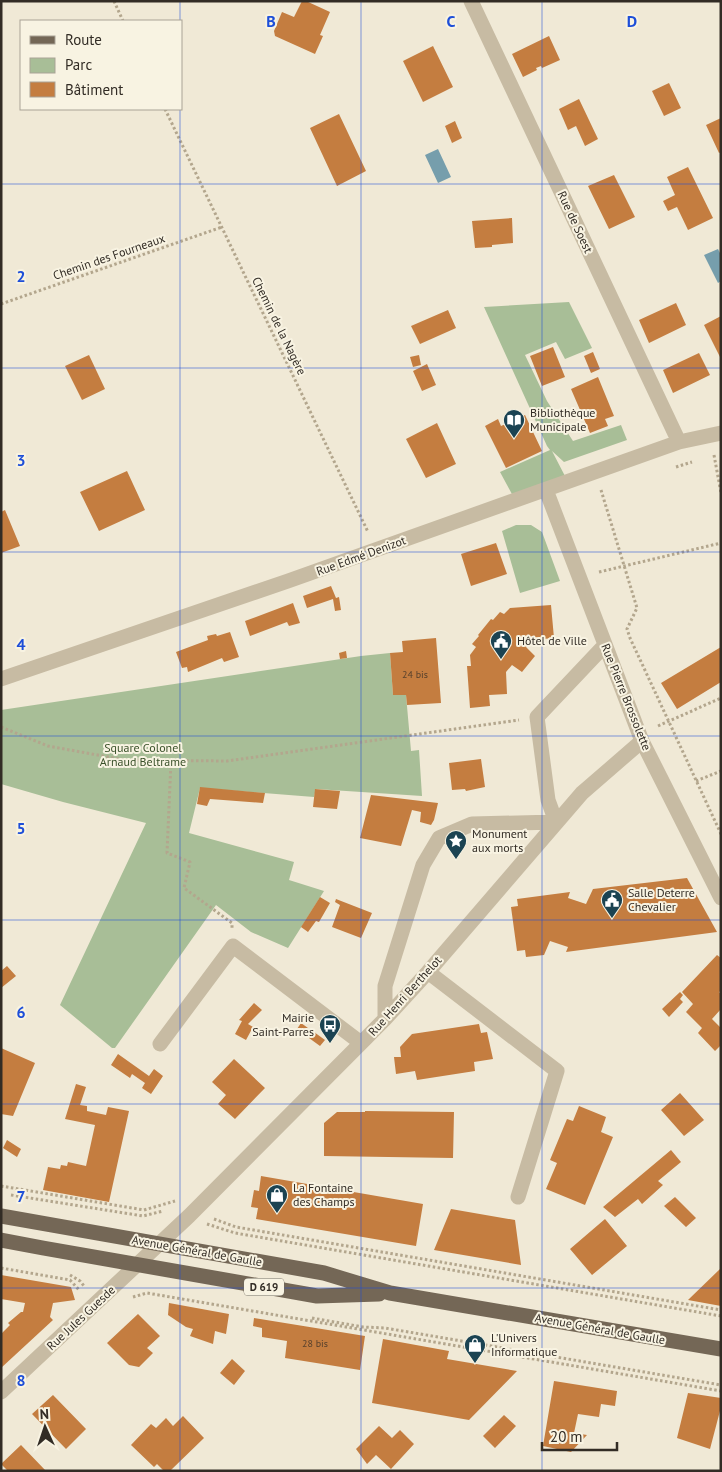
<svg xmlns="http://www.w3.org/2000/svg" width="722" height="1472" font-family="'PT Sans',sans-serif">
	<rect width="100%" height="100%" fill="#f0e9d6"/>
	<path fill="#a8be97" d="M569 302 592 348 565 359 556 342 525 355 547 401 573 441 621 425 627 440 564 462 552 451 566 478 513 496 500 472 550 450 547 446 484 307Z
		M516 525H531L542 532 560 581 520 593 502 531Z
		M390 653 393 695H406L411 751 419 750 422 796 316 789 314 797 200 788 189 833 294 862 289 880 324 891 288 948 251 932 216 905 115 1048H112L60 1005 146 823 63 802 1 784V710L361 656Z"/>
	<path fill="#769eac" d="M438 149 451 177 438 183 425 155Z
		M718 249 721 255V281L718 283 704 255Z"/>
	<path fill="#c47d40" d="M302 1H306L330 12 320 35 323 36 315 54 275 36 274 31 282 12 294 17Z
		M549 36 560 60 542 68 541 66 536 68 537 70 523 77 512 54Z
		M433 46 453 87 423 102 403 61Z
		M669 83 681 108 664 116 652 91Z
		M579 99 598 139 585 146 576 126 568 130 559 109Z
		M339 114 366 171 337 186 310 128Z
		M721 118V152L719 153 706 125Z
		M455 121 462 138 452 143 445 126Z
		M688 167 713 218 688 230 677 207 668 211 663 201 675 195 667 177Z
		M614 175 635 217 609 229 588 186Z
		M512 218 513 243 492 245V247L475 248 472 221Z
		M676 303 686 325 649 343 639 320Z
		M448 310 456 328 420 344 411 326Z
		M721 316V359L704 325Z
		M553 347 565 377 542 386 530 356Z
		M593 352 600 369 591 373 584 356Z
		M699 353 710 375 673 393 663 370Z
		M89 355 105 389 82 400 65 366Z
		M419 355 421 365 413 367 410 357Z
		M427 364 436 385 422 391 413 371Z
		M598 377 614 416 605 419 608 426 590 433 571 389Z
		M525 415 542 451 506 468 485 426 498 419 501 426Z
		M437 423 456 464 426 478 406 439Z
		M127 471 145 510 99 531 80 492Z
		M5 510 20 546 1 553V512Z
		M496 543 507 574 471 586 461 554Z
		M331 586 336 598 339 597 341 610 335 611 333 599 307 608 303 596Z
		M293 603 300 623 289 626 287 622 250 636 245 621Z
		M551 605 554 638 532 640 526 647 535 656 522 672 512 665 506 672 507 694 489 695 490 706 470 708 467 666H471L470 655 476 647 472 644 479 636 478 635 491 619 493 620 500 612 504 614 510 608Z
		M230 632 239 657 224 662 222 658 188 672 187 667 182 668 176 652 208 640 207 636 216 634 217 636Z
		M436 638 441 703 407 705 406 695H393L390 653 403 652 402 641Z
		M721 647V682L677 709 661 683Z
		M346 651 347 658 340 659 339 653Z
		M481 759 485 787 466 791 465 789 452 790 449 763Z
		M200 787 265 793 263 803 210 799 207 806 197 804Z
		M315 789 340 791 337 809 313 807Z
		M371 795 438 803 434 820 431 825 420 822 421 812 412 810 401 846 360 838Z
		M687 878 717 932 566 952 568 947 550 941 544 955 526 957 525 950 517 951 511 907 518 906 517 899 570 892 568 898 586 904 593 889Z
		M320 897 330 903 319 922 316 921 308 932 301 927Z
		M336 899 372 913 361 938 332 927 340 905 335 902Z
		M717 955 721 958V991L719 992 721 994V1009L712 1019 721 1028V1045L715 1051 698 1033 702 1028 686 1012 693 1004 682 992Z
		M7 966 16 976 1 988V971Z
		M680 992 683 995 680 999 683 1002 669 1017 662 1009Z
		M254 1003 262 1010 248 1024 253 1027 246 1040 235 1034 242 1021 239 1020Z
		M301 1023 308 1028 303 1034 297 1029Z
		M479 1024 481 1033 487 1032 493 1059 474 1062 475 1071 417 1080 415 1071 396 1074 394 1057H401L400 1047 412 1034Z
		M314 1032 325 1040 320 1046 309 1038Z
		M1 1048 35 1063 13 1116 1 1114Z
		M118 1054 149 1076 154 1069 163 1076 151 1094 142 1088 145 1083 132 1074 130 1078 111 1065Z
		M234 1059 265 1088 235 1119 218 1104 226 1095 212 1082Z
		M76 1084 86 1087 80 1105 87 1106V1111L106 1115 108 1107 129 1111 109 1202 43 1190 48 1167 60 1169 61 1165 67 1166 68 1162 86 1166 95 1125 65 1119Z
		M680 1093 704 1120 684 1136 661 1110Z
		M579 1106 606 1117 601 1132 613 1137 585 1205 546 1189 557 1163 550 1160 567 1119 573 1121Z
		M365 1111 454 1112 453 1158 324 1156V1123L337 1112H365Z
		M7 1140 21 1149 17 1157 3 1148Z
		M671 1150 681 1162 658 1181 663 1185 642 1204 638 1199 615 1217 603 1207Z
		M261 1176 423 1204 416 1246 256 1219 258 1208 251 1207 254 1190 259 1191Z
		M675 1197 696 1218 686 1227 664 1206Z
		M451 1209 515 1220 521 1265 434 1250Z
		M605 1219 627 1246 592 1275 570 1249Z
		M721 1268V1306L688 1300Z
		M1 1275 71 1287 75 1300 53 1303 50 1317 53 1320 1 1368V1334L10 1325 8 1323 21 1312H23L25 1303 1 1299Z
		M169 1303 229 1314 226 1334 215 1331 213 1344 190 1336 193 1329 186 1327 168 1315Z
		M138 1314 160 1336 147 1348 153 1353 139 1367 129 1365 107 1343Z
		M254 1318 365 1336 360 1370 285 1358 287 1341 262 1337V1328L253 1326Z
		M383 1339 449 1351 447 1359 517 1371 469 1420 372 1403Z
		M232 1359 245 1371 234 1385 220 1373Z
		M554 1381 617 1391 615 1406 601 1404 599 1417 578 1414 574 1433 587 1435 571 1452 543 1446Z
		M688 1393 721 1398V1407L710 1449 677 1438Z
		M53 1395 86 1429 66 1449 32 1414Z
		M504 1415 516 1426 495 1448 483 1436Z
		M183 1416 204 1438 170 1471H164L157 1464 154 1467 131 1445 151 1424 156 1428 166 1418 173 1426Z
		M379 1426 392 1438 400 1430 414 1444 391 1469 376 1455 367 1464 356 1449Z
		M21 1445 46 1471H8L1 1464Z"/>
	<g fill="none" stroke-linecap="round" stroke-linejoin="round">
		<path stroke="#b3a68d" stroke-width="3" stroke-dasharray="2.5 2.5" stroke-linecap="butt" d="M114 1 123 21
			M165 109 368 532
			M1 304 222 227
			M714 455 721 493
			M676 467 692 462
			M601 490 637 608 627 629 630 638 721 834
			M599 572 721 543
			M658 726 721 698
			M1 727 48 746 125 760 227 761 519 720
			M171 761 167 853 190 862 184 888 232 923V928
			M696 781 721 771
			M1 1186 144 1210 175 1201
			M11 1195 143 1216 163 1211
			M214 1219 236 1227 721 1310
			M207 1224 235 1233 721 1316
			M1 1268 70 1280 80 1291
			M70 1275 80 1281 84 1286
			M133 1297 147 1293 721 1391
			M312 1318 363 1327 385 1328 721 1385"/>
		<path stroke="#c7bba3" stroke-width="15" d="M471 1 679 442
			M546 490 642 741 721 898
			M1 679 288 581 679 442 721 433
			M428 972 557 1071 518 1197
			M385 1019V986L423 865 439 838 472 824 556 822 548 800 537 717 605 645
			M160 1044 233 946 361 1043
			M1 1392 189 1216 385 1019 428 972 582 793 642 741"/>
		<path stroke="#746756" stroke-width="15" d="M1 1216 324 1273 390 1293 721 1349
			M1 1240 43 1248 317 1296 379 1294"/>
	</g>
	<path fill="none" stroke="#1d4ed8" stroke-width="1" stroke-opacity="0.55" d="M180 1V21M361 1V1471M542 1V1471M180 109V1471M1 184H721M1 368H721M1 552H721M1 736H721M1 920H721M1 1104H721M1 1288H721"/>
	<defs>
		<g id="library-pin" transform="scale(1.125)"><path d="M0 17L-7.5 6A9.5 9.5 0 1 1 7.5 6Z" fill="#1b4352" stroke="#f8f3e2"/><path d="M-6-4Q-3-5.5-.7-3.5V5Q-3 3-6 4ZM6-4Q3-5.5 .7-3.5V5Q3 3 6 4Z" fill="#fff"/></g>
		<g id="civic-pin" transform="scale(1.125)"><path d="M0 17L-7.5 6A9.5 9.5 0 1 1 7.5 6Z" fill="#1b4352" stroke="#f8f3e2"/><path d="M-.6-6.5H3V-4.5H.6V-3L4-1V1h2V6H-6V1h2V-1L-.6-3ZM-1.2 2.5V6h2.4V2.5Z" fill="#fff"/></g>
		<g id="sight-pin" transform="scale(1.125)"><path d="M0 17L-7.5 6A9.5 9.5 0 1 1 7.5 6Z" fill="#1b4352" stroke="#f8f3e2"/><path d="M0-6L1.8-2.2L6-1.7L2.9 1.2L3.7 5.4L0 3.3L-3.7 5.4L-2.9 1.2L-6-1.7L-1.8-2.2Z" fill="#fff"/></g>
		<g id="bus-pin" transform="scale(1.125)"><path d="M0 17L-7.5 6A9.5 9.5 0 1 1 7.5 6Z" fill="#1b4352" stroke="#f8f3e2"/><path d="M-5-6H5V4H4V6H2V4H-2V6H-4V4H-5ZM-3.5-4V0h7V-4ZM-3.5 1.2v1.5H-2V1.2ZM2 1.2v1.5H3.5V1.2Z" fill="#fff"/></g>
		<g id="shop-pin" transform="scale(1.125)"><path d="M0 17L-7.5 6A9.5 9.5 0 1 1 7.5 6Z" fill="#1b4352" stroke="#f8f3e2"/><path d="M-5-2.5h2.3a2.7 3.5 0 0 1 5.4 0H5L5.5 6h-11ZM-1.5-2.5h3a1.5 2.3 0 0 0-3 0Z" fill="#fff"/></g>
	</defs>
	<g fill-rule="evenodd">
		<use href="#library-pin" x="514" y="420"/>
		<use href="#civic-pin" x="501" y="641"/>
		<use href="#sight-pin" x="456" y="841"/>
		<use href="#civic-pin" x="612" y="900"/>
		<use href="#bus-pin" x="330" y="1025"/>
		<use href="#shop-pin" x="277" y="1195"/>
		<use href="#shop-pin" x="475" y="1345"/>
	</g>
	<g text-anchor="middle" stroke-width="4" stroke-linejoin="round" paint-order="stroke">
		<g font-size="10" fill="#56402c">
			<text x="415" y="678">24 bis</text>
			<text x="315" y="1347">28 bis</text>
		</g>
		<rect fill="#f8f3e2" stroke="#6d685e" stroke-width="1" x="244" y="1278.5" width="40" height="17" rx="4"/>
		<g font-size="11" font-weight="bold" fill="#322c25">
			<text x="264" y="1291">D 619</text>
		</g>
		<g font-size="12" fill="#322c25" stroke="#f8f3e2">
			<text transform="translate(575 222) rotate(65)" y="4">Rue de Soest</text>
			<text transform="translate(109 257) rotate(-19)" y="4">Chemin des Fourneaux</text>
			<text transform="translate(279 326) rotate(64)" y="4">Chemin de la Nagère</text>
			<text transform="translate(361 556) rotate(-20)" y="4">Rue Edmé Denizot</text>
			<text transform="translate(626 697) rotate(68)" y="4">Rue Pierre Brossolette</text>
			<text transform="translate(405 996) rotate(-48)" y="4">Rue Henri Berthelot</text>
			<text transform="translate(197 1251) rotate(10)" y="4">Avenue Général de Gaulle</text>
			<text transform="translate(81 1318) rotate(-43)" y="4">Rue Jules Guesde</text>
			<text transform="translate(600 1329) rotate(10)" y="4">Avenue Général de Gaulle</text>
		</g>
		<g font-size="12" fill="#322c25" stroke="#f8f3e2" text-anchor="start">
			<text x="530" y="417">Bibliothèque<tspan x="530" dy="14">Municipale</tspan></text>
			<text x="517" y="645">Hôtel de Ville</text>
			<text x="472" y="838">Monument<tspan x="472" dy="14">aux morts</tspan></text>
			<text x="628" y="897">Salle Deterre<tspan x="628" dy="14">Chevalier</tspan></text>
			<text x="314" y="1022" text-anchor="end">Mairie<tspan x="314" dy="14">Saint-Parres</tspan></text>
			<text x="293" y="1192">La Fontaine<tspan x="293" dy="14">des Champs</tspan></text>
			<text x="491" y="1342">L'Univers<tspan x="491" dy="14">Informatique</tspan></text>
		</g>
		<g font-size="12" fill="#395029" stroke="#f8f3e2">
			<text x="143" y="752">Square Colonel<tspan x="143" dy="14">Arnaud Beltrame</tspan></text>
		</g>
	</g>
	<g font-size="16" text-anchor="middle" font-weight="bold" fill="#1d4ed8" stroke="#f8f3e2" stroke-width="4" stroke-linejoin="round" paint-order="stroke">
		<text x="271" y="27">B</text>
		<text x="451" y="27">C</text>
		<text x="632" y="27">D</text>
		<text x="21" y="282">2</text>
		<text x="21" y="466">3</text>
		<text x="21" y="650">4</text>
		<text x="21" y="834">5</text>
		<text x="21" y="1018">6</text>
		<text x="21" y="1202">7</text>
		<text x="21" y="1386">8</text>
	</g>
	<rect width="722" height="1472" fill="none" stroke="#322c25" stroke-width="5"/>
	<rect x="20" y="20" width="162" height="90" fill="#f8f3e2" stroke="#a9a396"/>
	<rect x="30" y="36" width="25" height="8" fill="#746756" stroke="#a9a396"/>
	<text x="65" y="45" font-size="15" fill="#322c25">Route</text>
	<rect x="30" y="58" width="25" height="15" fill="#a8be97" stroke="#a9a396"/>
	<text x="65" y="70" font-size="15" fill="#322c25">Parc</text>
	<rect x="30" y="82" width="25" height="15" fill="#c47d40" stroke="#a9a396"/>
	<text x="65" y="95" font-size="15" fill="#322c25">Bâtiment</text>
	<g transform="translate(45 1427) rotate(357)" stroke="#f8f3e2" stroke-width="4" paint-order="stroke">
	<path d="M0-4L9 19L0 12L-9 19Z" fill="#322c25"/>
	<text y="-8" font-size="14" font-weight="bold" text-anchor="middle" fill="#322c25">N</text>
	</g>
	<path d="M542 1442v8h75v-8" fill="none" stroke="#322c25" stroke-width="2.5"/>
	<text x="550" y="1442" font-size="15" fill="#322c25" stroke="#f8f3e2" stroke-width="4" paint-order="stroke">20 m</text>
</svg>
